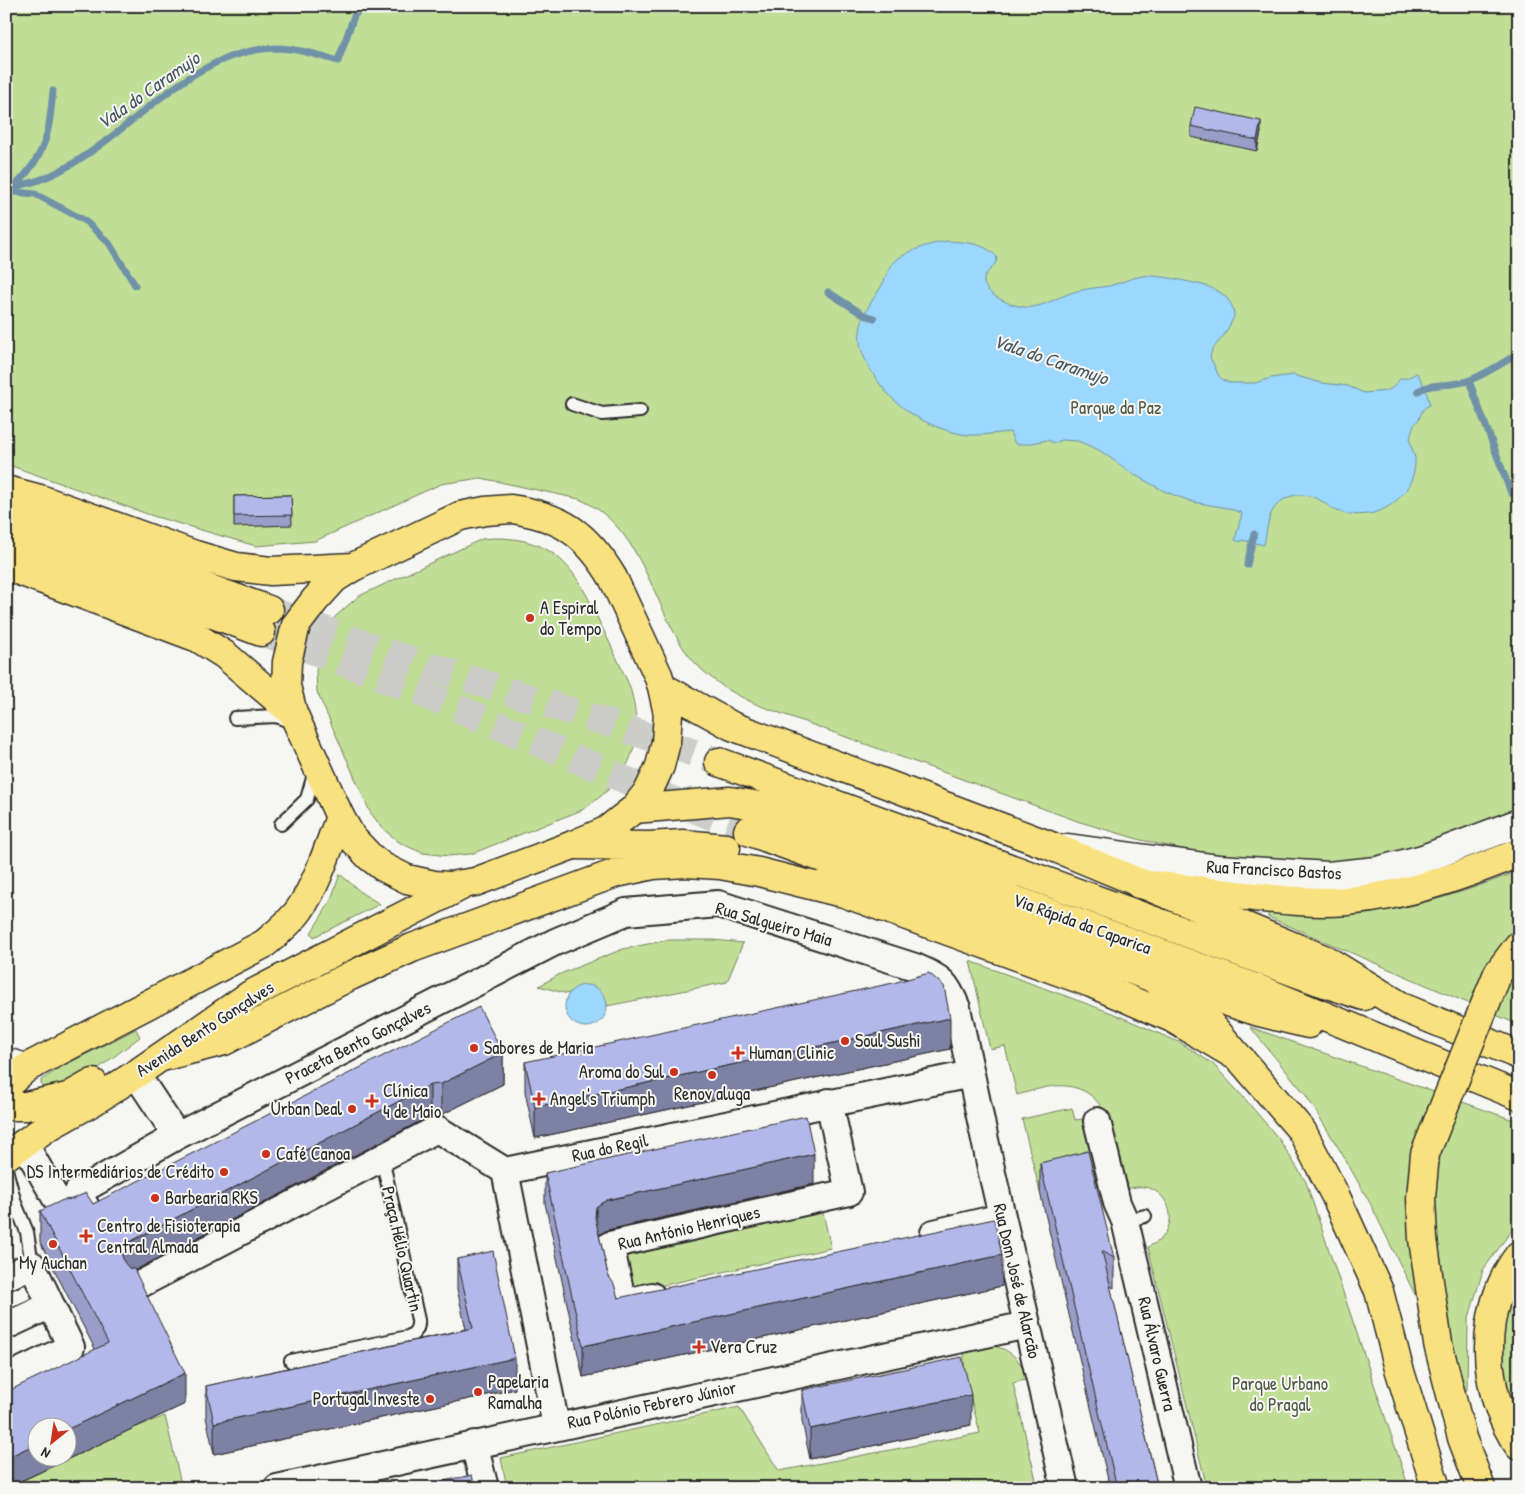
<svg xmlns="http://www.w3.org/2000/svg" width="1525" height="1494" font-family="'Patrick Hand',sans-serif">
	<rect width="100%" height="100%" fill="#f6f6f2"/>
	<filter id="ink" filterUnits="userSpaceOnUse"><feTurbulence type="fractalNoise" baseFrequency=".02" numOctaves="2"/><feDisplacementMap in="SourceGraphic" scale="10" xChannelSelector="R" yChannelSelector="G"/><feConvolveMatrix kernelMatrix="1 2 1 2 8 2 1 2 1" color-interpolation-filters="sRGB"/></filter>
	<g filter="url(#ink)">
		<path fill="#c0de96" stroke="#768460" d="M6 6H1519V813L1445 842 1349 864 1210 855 1141 840 1080 822 758 705C726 691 696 671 679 641 650 592 637 523 579 499L481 478 441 484 315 541 256 546 153 516 6 464Z
			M493 538C555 537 576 569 599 621 610 643 620 665 630 687 646 744 631 778 582 810L471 854 448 856 423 853 411 848 399 842 383 829 370 812 317 692 316 671 320 649 334 618 346 607 359 596 482 539Z
			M1519 871V1025L1268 917V913C1301 915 1334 916 1367 913 1420 907 1470 890 1519 871Z
			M340 874 363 894 380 904 314 937 311 933 330 902Z
			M668 940H714L743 943 727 982 607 1006 605 998 574 989 568 994 539 986 560 974 623 949Z
			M970 961 1112 1013 1181 1043 1213 1064 1245 1099 1279 1139 1306 1182 1409 1488H1207L1148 1247C1155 1243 1162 1240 1166 1232 1177 1214 1165 1190 1144 1187 1137 1186 1131 1188 1124 1190 1121 1176 1118 1162 1115 1148 1108 1119 1102 1090 1066 1086 1051 1084 1032 1091 1017 1095L1005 1046 990 1049Z
			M1250 1027 1519 1122V1224L1509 1234 1483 1270 1468 1321 1467 1390 1464 1391 1422 1309 1370 1203 1341 1152 1305 1094Z
			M136 1029 140 1037 95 1071 42 1094 41 1080 65 1065Z
			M1072 1108 1075 1120 1082 1119 1097 1179 1040 1192 1022 1119Z
			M821 1204 831 1248 628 1293 618 1250Z
			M1519 1283V1421L1506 1391 1500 1352 1509 1305Z
			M989 1345C1012 1349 1019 1359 1029 1379L1013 1383 1038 1488H507L501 1458 739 1407 779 1471 980 1433 964 1373V1350Z
			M165 1416 182 1488H7L134 1428Z"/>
		<path fill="#9cd7fd" stroke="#6f92a9" d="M948 241C965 242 985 243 997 257 997 269 982 271 984 283 988 298 1019 309 1032 307 1043 306 1057 298 1068 294 1081 289 1095 288 1109 286 1120 283 1131 278 1142 276 1156 274 1191 282 1206 286 1221 291 1234 300 1234 317L1225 334 1212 350 1210 357 1219 376 1223 380 1230 383H1255L1271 378 1293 375 1322 383 1348 386 1364 393 1387 391 1393 387 1400 379 1407 378 1417 373 1425 387 1430 405C1422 408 1422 412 1419 419 1418 421 1415 424 1414 425 1412 429 1411 435 1410 440 1410 446 1414 452 1415 458 1416 482 1402 500 1382 510 1369 516 1350 516 1337 511 1330 508 1324 502 1318 499 1299 490 1278 496 1270 516 1267 525 1266 536 1264 545L1242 540 1241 542 1235 540 1242 513 1227 508 1193 502 1166 492 1133 474 1099 450 1078 441 1062 440 1055 443 1047 440 1027 444H1015L1010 432C996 433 974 437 961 434 922 426 888 403 869 367 863 356 858 344 860 331 862 314 872 301 881 287 885 280 887 273 891 266 900 252 932 243 948 241Z
			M565 1006a21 21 0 1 1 42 0a21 21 0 1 1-42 0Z"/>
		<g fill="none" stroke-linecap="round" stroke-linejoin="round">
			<path stroke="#6f92a9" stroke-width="7" d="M16 185C47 154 49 132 53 91
				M6 189C17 186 28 184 39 180 60 173 81 159 99 146 153 107 206 48 278 48 299 49 318 55 338 61L354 16 362 6
				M6 191 35 194 84 220 109 243 135 285
				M828 292 864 315 874 318
				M1469 381 1511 493
				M1418 391C1432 382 1451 387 1467 381 1485 375 1502 363 1519 353
				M1247 565 1254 534"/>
			<path stroke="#cdcdca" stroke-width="28" stroke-dasharray="28 14" stroke-linecap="butt" d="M269 610 391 654 627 729 719 762
				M261 632C427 689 585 766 748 831"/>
			<g stroke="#2b2b2b" stroke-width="16">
				<path id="service" d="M572 404 602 414 640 411
					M235 718 276 716 292 722
					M281 824 307 799 315 771
					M6 1169 15 1203 27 1232 32 1265
					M1125 1221 1145 1216
					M291 1361 408 1337C415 1334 419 1328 418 1320L382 1158"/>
			</g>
			<g stroke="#2b2b2b" stroke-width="30">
				<path id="minor" d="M136 1074 177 1136
					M1097 1121 1117 1203 1125 1221 1188 1488
					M24 1143 66 1216 86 1207 78 1192 177 1136 555 942 626 912 718 904 915 967C942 979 946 981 957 1008L992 1173 1065 1488
					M934 1233 1002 1217
					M6 1277 32 1265 51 1305
					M137 1286 437 1129 505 1171
					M652 1296 623 1303 610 1245 849 1192 829 1102
					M6 1326 51 1305 71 1347 6 1378
					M556 1426 505 1171 971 1074
					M474 1444 485 1488
					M277 1488 1027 1325"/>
			</g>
			<g stroke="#2b2b2b" stroke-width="31">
				<path id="tertiary" d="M1068 848 1219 869 1328 876 1377 871 1423 859 1519 823"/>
			</g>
			<g stroke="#2b2b2b" stroke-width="31">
				<path id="secondary" d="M6 1062 26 1068"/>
			</g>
			<g stroke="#2b2b2b" stroke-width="31">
				<path id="primary" d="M6 1086 26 1068 264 944C277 933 290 923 300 909 318 882 328 848 340 817
					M6 1106H26L68 1097 93 1083
					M6 1156 46 1128 94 1101 136 1074 250 995 463 885"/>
			</g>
			<g stroke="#2b2b2b" stroke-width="31">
				<path id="trunk" d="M6 490 40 499 195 555 236 567 271 571 353 567
					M511 509C561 516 587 534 613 578L658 675 662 687 668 714 666 742 660 766 649 790 634 809 606 831 573 845 475 882 449 886 434 885 407 879 383 867 370 857 352 838 340 817 293 713 286 686 287 662 296 625 315 600 334 579 353 567 460 516 485 511Z
					M6 513 31 525 269 610
					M6 537 261 632
					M6 566 198 638 225 655 293 713
					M662 687 732 726 1051 846 1326 960 1404 1008 1519 1055
					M719 762 1319 981 1364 996
					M634 809 730 801 759 806 1266 992 1519 1096
					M748 831 1151 977 1259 1012 1308 1024"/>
			</g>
			<g stroke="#2b2b2b" stroke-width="31">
				<path id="motorway" d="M573 845 649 846 683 844 726 848
					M1139 884C1172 887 1205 891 1237 895 1274 899 1310 904 1347 901 1407 896 1464 875 1519 853
					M822 885 1091 983 1172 1018 1241 1059
					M1151 977 1199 1011 1302 1131 1336 1197 1379 1291 1398 1365 1436 1488
					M1489 995 1498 973 1519 945
					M162 1057 224 1041 350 976 412 948 616 873 653 865 686 863 720 865 759 872 838 892
					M1441 1114 1425 1154 1421 1198 1423 1239 1438 1344 1462 1438 1481 1488
					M1519 1255C1478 1309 1480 1391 1519 1446"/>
			</g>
			<use href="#service" stroke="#f6f6f2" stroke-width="12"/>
			<use href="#minor" stroke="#f6f6f2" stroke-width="26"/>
			<use href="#tertiary" stroke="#f6f6f2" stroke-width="28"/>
			<use href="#secondary" stroke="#f6f6f2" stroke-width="28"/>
			<use href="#primary" stroke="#fae180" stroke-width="28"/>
			<use href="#trunk" stroke="#fae180" stroke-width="28"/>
			<use href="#motorway" stroke="#fae180" stroke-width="28"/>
			<g stroke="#2b2b2b" stroke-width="31" stroke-linecap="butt">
				<path id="motorway-bridge" d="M1441 1114 1489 995"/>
			</g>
			<use href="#motorway-bridge" stroke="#fae180" stroke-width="28"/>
		</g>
		<path fill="#999ec8" stroke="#2b2b2b" d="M1191 126 1261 132 1257 151 1191 137Z
			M291 495 292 525 234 527V496Z
			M950 1049 535 1138 525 1092V1062Z
			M503 1053V1084L441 1115 430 1116 134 1270 185 1404 6 1488 95 1349 40 1242V1211L93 1204Z
			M1040 1163 1114 1258V1288L1110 1286 1158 1488H1110L1040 1192Z
			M545 1173 814 1184 607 1230 599 1235 608 1275 618 1298 1002 1286 583 1377 545 1203Z
			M457 1259 515 1389 214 1454 206 1417V1386L466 1329 457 1289Z
			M802 1390 971 1425 810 1459 802 1421Z"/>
		<path fill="#7d81a3" stroke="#2b2b2b" d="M1261 121V132L1257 151V140Z
			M950 1018V1049L535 1138V1107Z
			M503 1053V1084L441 1115V1084Z
			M430 1085V1116L124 1276 122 1286V1246Z
			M814 1154V1184L607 1230 600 1234 596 1238V1207L600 1204 607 1200Z
			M1002 1255V1286L583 1377V1346Z
			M515 1358V1389L214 1454V1423Z
			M185 1373V1404L6 1488V1458L38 1443V1456H68V1429Z
			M971 1395V1425L810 1459V1429Z"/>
		<path fill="#b2b8e9" stroke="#2b2b2b" d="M1195 107 1261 121 1257 140 1191 126Z
			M291 495 292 515 234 516V496Z
			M929 973 944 986 950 1018 535 1107 525 1062 893 983Z
			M479 1007 503 1053 441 1084 430 1085 122 1246 124 1249 122 1255 124 1262 129 1268 134 1269 185 1373 68 1429V1426H38V1443L6 1458V1392L108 1343 40 1211 63 1200 72 1199 86 1193 93 1204Z
			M806 1116 814 1154 607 1200 600 1204 596 1207 595 1217 608 1275 614 1284 618 1298 994 1219 1002 1255 583 1346 545 1173Z
			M1088 1151 1114 1258 1102 1251 1158 1488H1117L1040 1163Z
			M493 1251 515 1358 214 1423 206 1386 473 1328 457 1259Z
			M962 1357 971 1395 810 1429 802 1390Z
			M472 1475 475 1488H411Z"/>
	</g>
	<g fill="#c8321e" stroke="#f6f6f2" stroke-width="2">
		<circle cx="530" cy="618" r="5"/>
		<circle cx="845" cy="1041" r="5"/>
		<circle cx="474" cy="1048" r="5"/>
		<path d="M735.5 1045.5h5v5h5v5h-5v5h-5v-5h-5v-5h5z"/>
		<circle cx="674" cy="1072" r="5"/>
		<circle cx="712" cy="1075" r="5"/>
		<path d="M536.5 1091.5h5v5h5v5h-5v5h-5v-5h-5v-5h5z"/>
		<path d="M369.5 1093.5h5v5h5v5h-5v5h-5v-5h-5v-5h5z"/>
		<circle cx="352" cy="1109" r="5"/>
		<circle cx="266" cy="1154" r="5"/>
		<circle cx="224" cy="1172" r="5"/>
		<circle cx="155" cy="1198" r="5"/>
		<path d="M83.5 1228.5h5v5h5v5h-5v5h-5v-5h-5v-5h5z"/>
		<circle cx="53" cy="1244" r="5"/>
		<path d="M696.5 1339.5h5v5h5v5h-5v5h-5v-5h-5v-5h5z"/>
		<circle cx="478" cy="1392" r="5"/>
		<circle cx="430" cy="1399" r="5"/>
	</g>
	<g text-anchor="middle" stroke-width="4" stroke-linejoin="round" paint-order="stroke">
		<g font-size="18" fill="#505846" stroke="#f6f6f2">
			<text x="1116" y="414">Parque da Paz</text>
			<text x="1280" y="1390">Parque Urbano<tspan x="1280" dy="21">do Pragal</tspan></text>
		</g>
		<g font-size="18" fill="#2b2b2b" stroke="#f6f6f2" text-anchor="start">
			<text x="540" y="614">A Espiral<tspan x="540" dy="21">do Tempo</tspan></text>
			<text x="855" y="1047">Soul Sushi</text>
			<text x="484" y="1054">Sabores de Maria</text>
			<text x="749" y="1059">Human Clinic</text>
			<text x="664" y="1078" text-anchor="end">Aroma do Sul</text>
			<text x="383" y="1097">Clínica<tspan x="383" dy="21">4 de Maio</tspan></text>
			<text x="712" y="1100" text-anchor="middle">Renov aluga</text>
			<text x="550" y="1105">Angel's Triumph</text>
			<text x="342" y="1115" text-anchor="end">Urban Deal</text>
			<text x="276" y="1160">Café Canoa</text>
			<text x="214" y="1178" text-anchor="end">DS Intermediários de Crédito</text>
			<text x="165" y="1204">Barbearia RKS</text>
			<text x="97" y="1232">Centro de Fisioterapia<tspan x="97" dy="21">Central Almada</tspan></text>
			<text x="53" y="1269" text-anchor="middle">My Auchan</text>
			<text x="710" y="1353">Vera Cruz</text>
			<text x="488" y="1388">Papelaria<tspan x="488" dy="21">Ramalha</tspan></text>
			<text x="420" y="1405" text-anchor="end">Portugal Investe</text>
		</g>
		<g font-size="18" fill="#2b2b2b" stroke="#f6f6f2">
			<text transform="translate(1274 870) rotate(3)" y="6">Rua Francisco Bastos</text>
			<text transform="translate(774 924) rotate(16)" y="6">Rua Salgueiro Maia</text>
			<text transform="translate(1082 924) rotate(20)" y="6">Via Rápida da Caparica</text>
			<text transform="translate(205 1029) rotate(-33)" y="6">Avenida Bento Gonçalves</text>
			<text transform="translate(358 1043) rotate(-27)" y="6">Praceta Bento Gonçalves</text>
			<text transform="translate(610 1148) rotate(-12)" y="6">Rua do Regil</text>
			<text transform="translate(689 1228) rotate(-13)" y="6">Rua António Henriques</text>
			<text transform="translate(402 1249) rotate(77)" y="6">Praça Hélio Quartin</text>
			<text transform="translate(1017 1281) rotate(77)" y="6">Rua Dom José de Alarcão</text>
			<text transform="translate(1157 1354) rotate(77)" y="6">Rua Álvaro Guerra</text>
			<text transform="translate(652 1405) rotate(-12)" y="6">Rua Polónio Febrero Júnior</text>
		</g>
		<g font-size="19" font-style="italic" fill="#475660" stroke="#f6f6f2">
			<text transform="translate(148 90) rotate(-35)" y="7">Vala do Caramujo</text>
			<text transform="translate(1051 359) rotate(19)" y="7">Vala do Caramujo</text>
		</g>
	</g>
	<rect width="1525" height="1494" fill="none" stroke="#f6f6f2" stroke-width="25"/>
	<rect x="12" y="12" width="1500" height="1469" fill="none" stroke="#2b2b2b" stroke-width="2" filter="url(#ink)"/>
	<g transform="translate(52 1442) rotate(210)"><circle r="24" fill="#f6f6f2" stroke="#a5a5a2"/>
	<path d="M0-4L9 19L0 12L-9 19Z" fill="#c8321e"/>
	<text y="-8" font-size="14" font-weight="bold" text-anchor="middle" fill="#2b2b2b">N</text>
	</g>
</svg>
